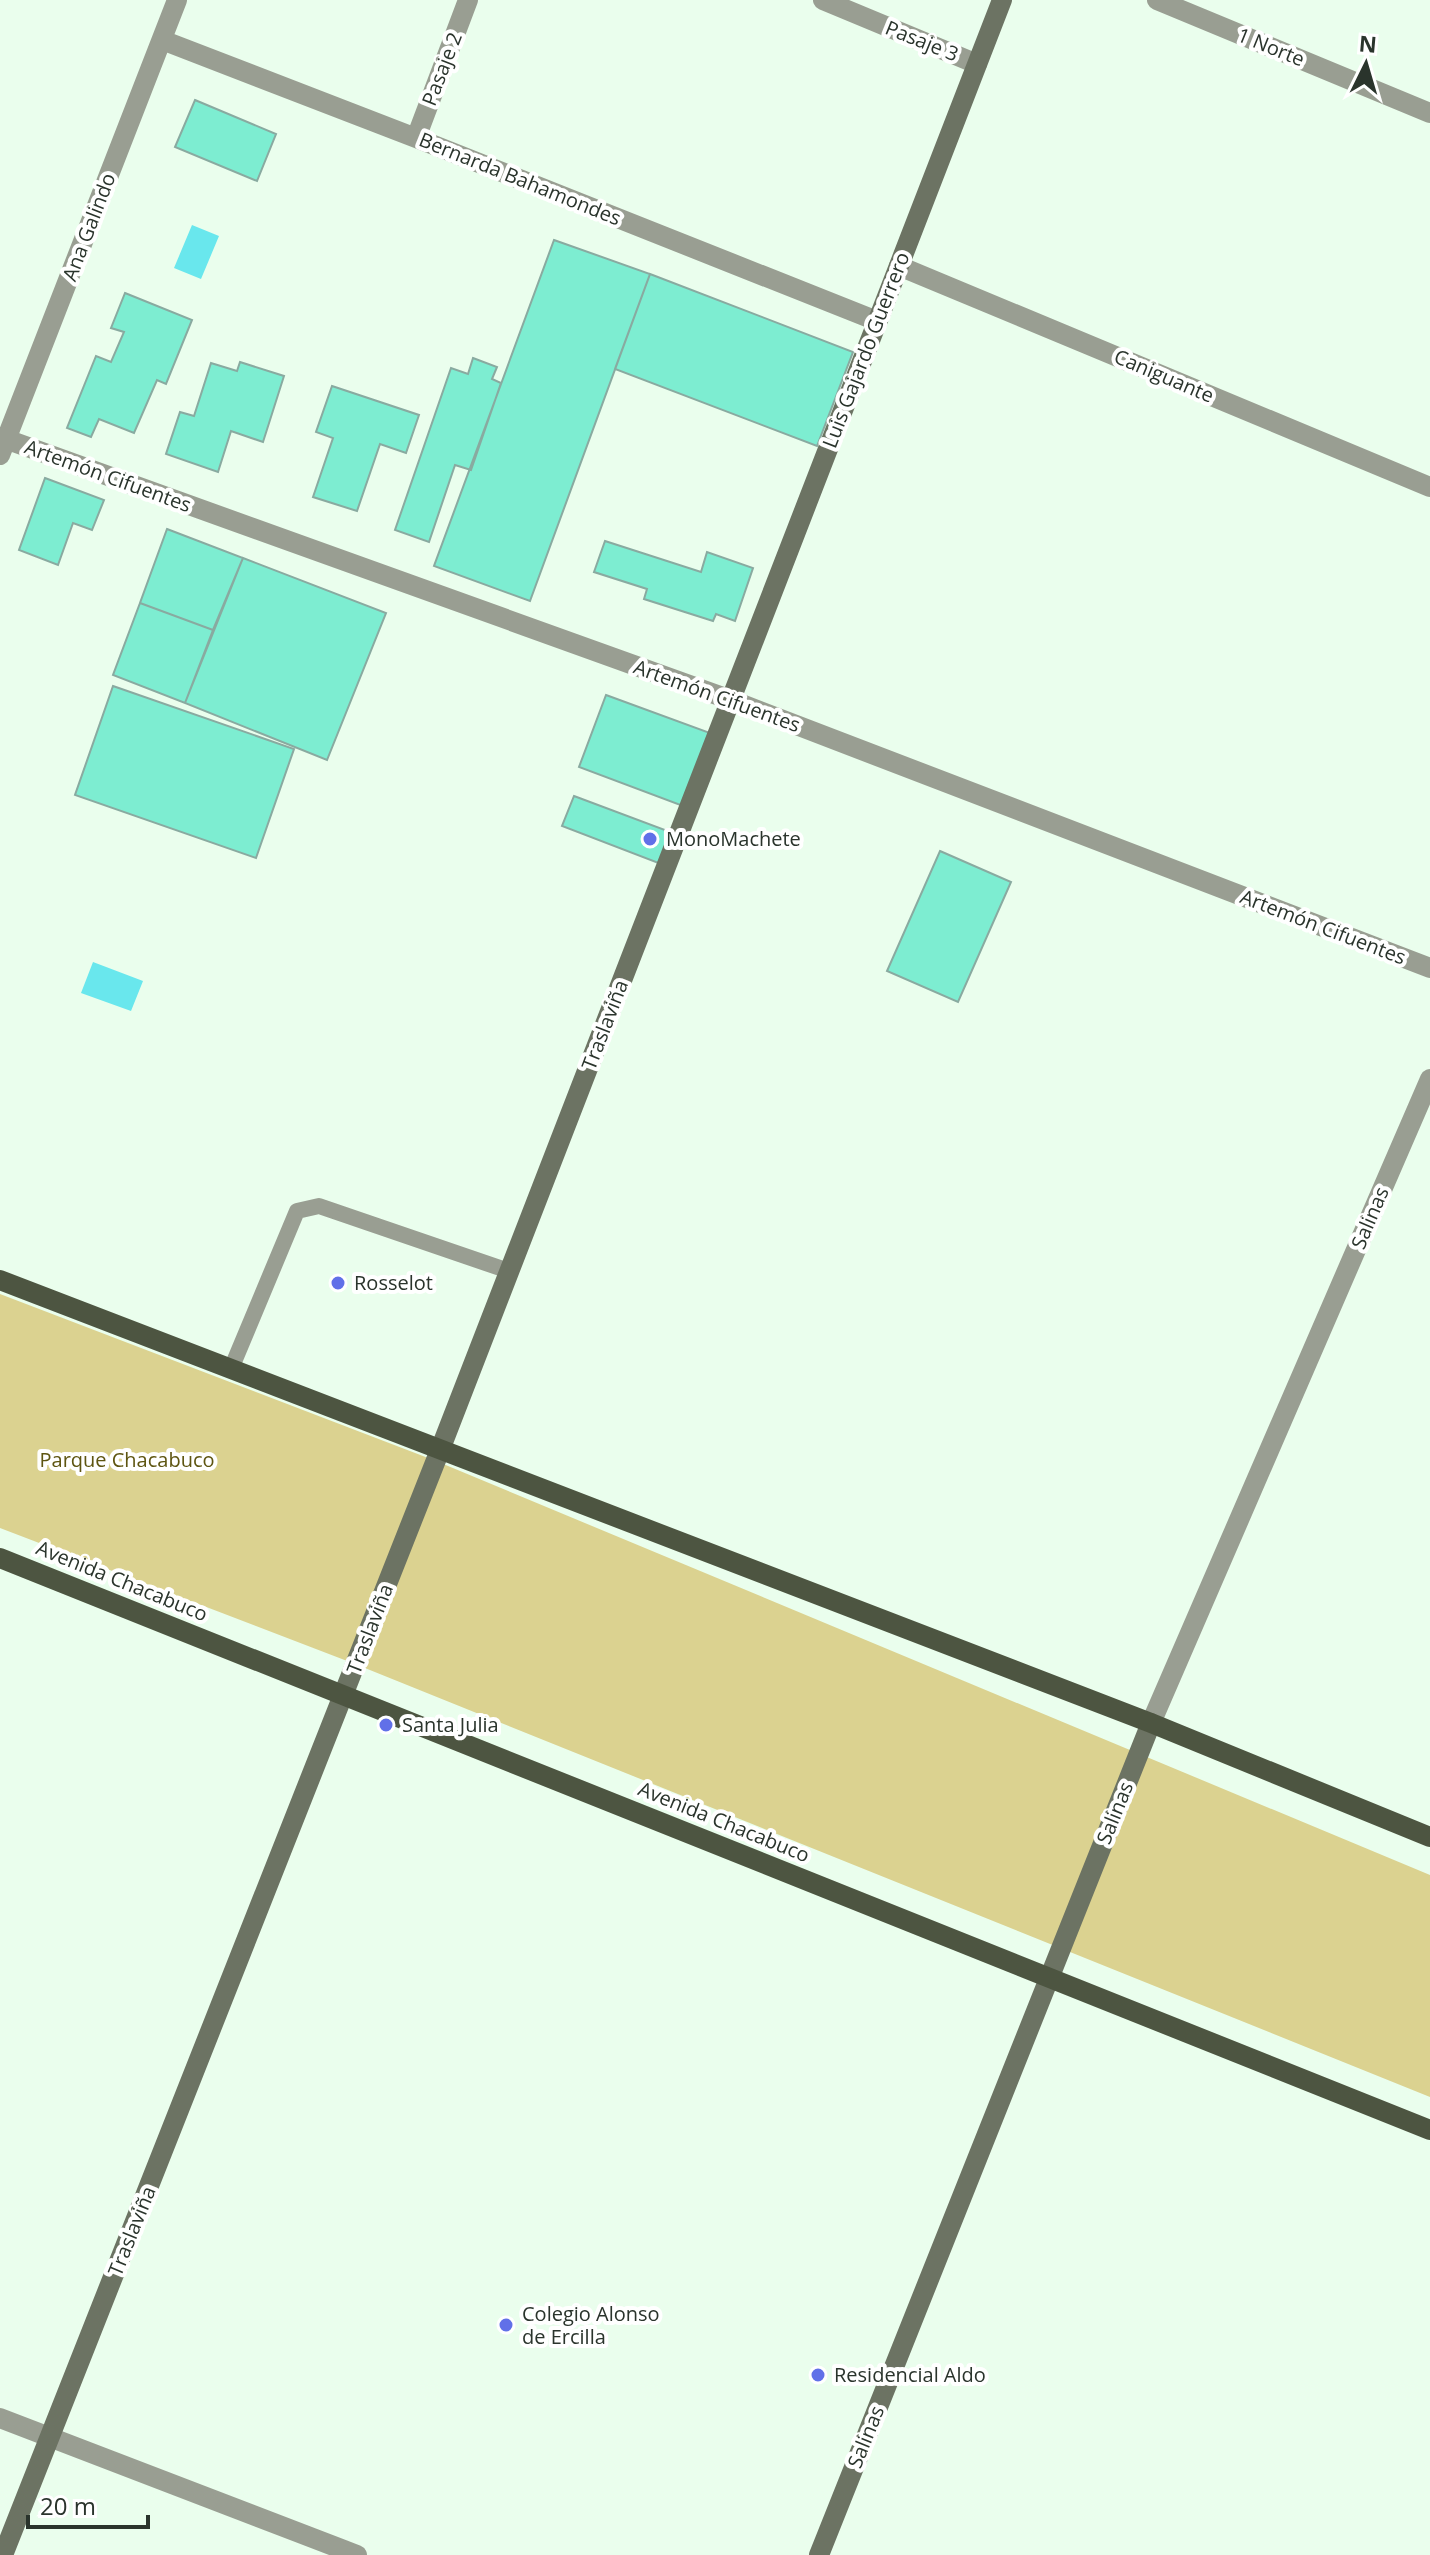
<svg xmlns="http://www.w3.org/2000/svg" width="1430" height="2555" font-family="'Open Sans',sans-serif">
	<rect width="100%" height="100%" fill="#eafeed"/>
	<path fill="#dbd290" d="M0 1294 436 1461 1430 1875V2097L355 1664 0 1528Z"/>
	<path fill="#69e7ed" d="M192 225 219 236 201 279 174 268Z
		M93 962 143 981 131 1011 81 993Z"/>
	<path fill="#7dedd1" stroke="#89aaa0" stroke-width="2" d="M195 100 276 134 257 181 175 147Z
		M554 240 650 274 530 601 434 566Z
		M650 274 853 352 817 446 615 369Z
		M125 293 192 320 166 384 157 380 134 433 99 419 91 437 67 428 96 356 111 362 124 332 111 328Z
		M473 358 497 367 492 379 501 383 471 470 455 465 429 542 395 530 451 368 468 374Z
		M240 362 284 376 263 442 231 431 218 472 166 454 180 412 194 416 211 363 237 371Z
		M332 386 419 415 406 453 380 444 357 511 313 497 333 438 316 432Z
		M45 478 104 500 92 530 73 523 58 565 19 550Z
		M167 529 243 558 213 630 140 603Z
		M605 541 701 572 707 552 753 568 735 621 716 614 713 621 644 599 647 589 594 572Z
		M243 558 386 613 327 760 185 703Z
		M140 603 213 630 185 703 113 675Z
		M113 686 294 749 256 858 75 795Z
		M606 695 710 733 683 806 579 767Z
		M574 796 673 833 661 864 562 826Z
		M940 851 1011 882 958 1002 887 971Z"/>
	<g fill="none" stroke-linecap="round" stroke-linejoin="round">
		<path stroke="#999e92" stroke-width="16" d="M231 1369 297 1211 319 1206 509 1271"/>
		<path stroke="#999e92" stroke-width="20" d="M823 0 977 64
			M1157 0 1430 113
			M162 40 416 138 877 321
			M416 138 468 0
			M899 266 1430 487
			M0 437 731 700 1430 968
			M0 455 177 0
			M1151 1723 1430 1079
			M0 2418 357 2555"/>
		<path stroke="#6c7363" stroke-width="20" d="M3 2555 440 1450 1002 0
			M819 2555 1151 1723"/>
		<path stroke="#4d5541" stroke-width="20" d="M0 1280 1151 1723 1430 1837
			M0 1558 1430 2130"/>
	</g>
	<g fill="#6170e8" stroke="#fff" stroke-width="3">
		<circle cx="650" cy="839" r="8"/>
		<circle cx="338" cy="1283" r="8"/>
		<circle cx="386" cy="1725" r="8"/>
		<circle cx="506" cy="2325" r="8"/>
		<circle cx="818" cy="2375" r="8"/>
	</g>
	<g text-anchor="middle" stroke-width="8" stroke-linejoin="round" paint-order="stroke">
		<g font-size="20" fill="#2a342c" stroke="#fff">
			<text transform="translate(922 41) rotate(22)" y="7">Pasaje 3</text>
			<text transform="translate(1271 47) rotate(22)" y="7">1 Norte</text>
			<text transform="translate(442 69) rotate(-69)" y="7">Pasaje 2</text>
			<text transform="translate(520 179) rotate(22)" y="7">Bernarda Bahamondes</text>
			<text transform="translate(89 227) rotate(-69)" y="7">Ana Galindo</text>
			<text transform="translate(866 350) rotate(-69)" y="7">Luis Gajardo Guerrero</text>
			<text transform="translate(1164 376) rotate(23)" y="7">Caniguante</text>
			<text transform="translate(108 476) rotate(20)" y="7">Artemón Cifuentes</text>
			<text transform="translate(717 696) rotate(20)" y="7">Artemón Cifuentes</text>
			<text transform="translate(1323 927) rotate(21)" y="7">Artemón Cifuentes</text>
			<text transform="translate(605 1025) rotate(-69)" y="7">Traslaviña</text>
			<text transform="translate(1370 1218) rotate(-67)" y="7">Salinas</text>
			<text transform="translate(122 1581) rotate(22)" y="7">Avenida Chacabuco</text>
			<text transform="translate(370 1629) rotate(-69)" y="7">Traslaviña</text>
			<text transform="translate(1115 1813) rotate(-68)" y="7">Salinas</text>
			<text transform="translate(724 1822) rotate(22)" y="7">Avenida Chacabuco</text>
			<text transform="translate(132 2231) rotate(-68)" y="7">Traslaviña</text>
			<text transform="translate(866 2437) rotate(-68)" y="7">Salinas</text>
		</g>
		<g font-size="20" fill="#2a342c" stroke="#fff" text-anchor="start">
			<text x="666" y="846">MonoMachete</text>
			<text x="354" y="1290">Rosselot</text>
			<text x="402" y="1732">Santa Julia</text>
			<text x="522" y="2321">Colegio Alonso<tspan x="522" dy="23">de Ercilla</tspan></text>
			<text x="834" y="2382">Residencial Aldo</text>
		</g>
		<g font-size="20" fill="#5e5511" stroke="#fff">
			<text x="127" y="1467">Parque Chacabuco</text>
		</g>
	</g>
	<g transform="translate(1366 64) rotate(5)" stroke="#ffffff" stroke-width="6" paint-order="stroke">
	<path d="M0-6L14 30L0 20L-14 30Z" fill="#2a342c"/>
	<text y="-12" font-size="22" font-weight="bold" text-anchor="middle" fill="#2a342c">N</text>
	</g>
	<path d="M28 2515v12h120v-12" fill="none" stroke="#2a342c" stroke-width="4"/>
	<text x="40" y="2515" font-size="24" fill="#2a342c" stroke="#ffffff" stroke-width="6" paint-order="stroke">20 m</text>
</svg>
